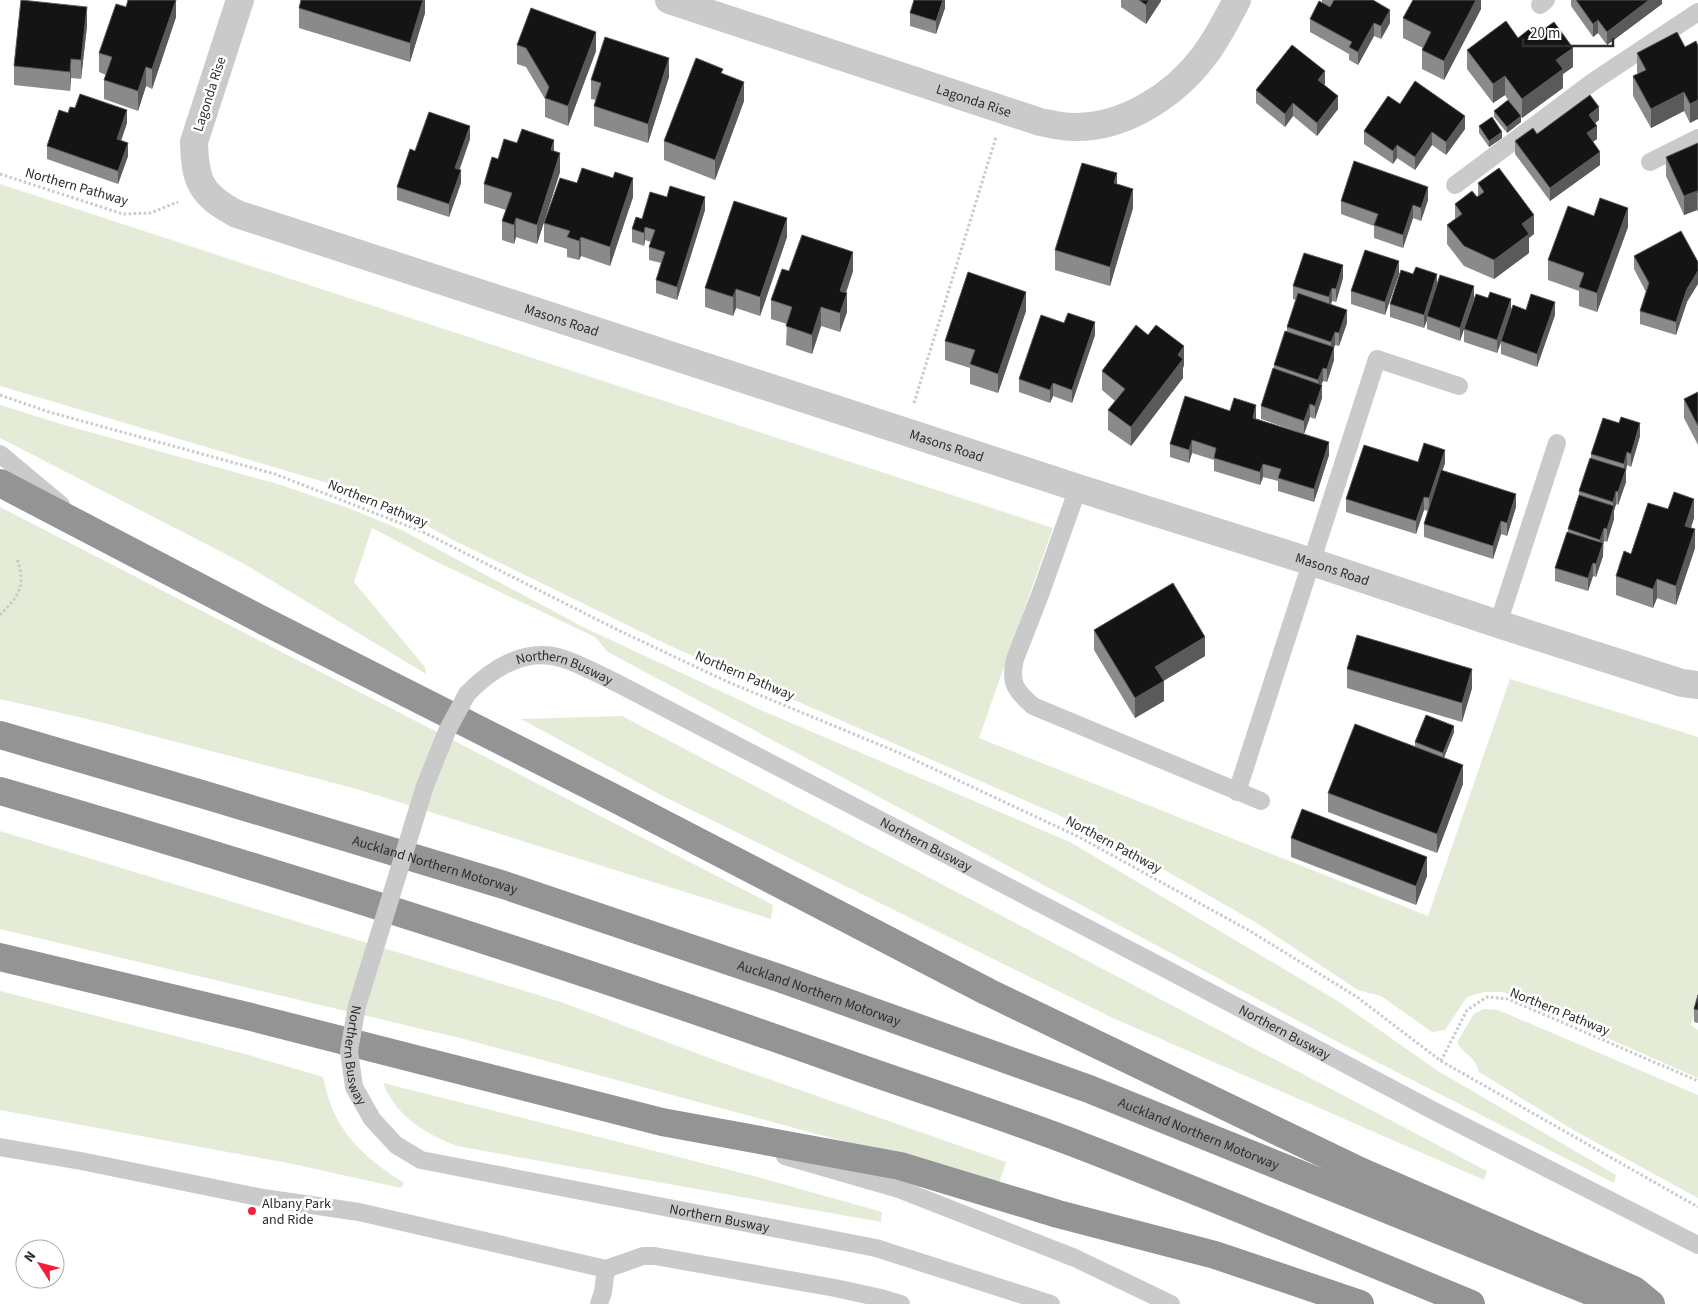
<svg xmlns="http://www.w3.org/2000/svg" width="1698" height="1304" font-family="'Source Sans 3',sans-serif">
	<rect width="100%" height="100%" fill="#fff"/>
	<path fill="#e4ecd8" d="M0 184 1053 528 979 738 1428 916 1510 679 1698 737V1003L1691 1025 1698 1030V1078L1503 992H1484L1467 997 1445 1030 1432 1032 1381 996 1358 990 1255 922 1102 834 668 645 449 538 404 513 358 492 0 386Z
		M0 405 64 425 278 484 351 509 402 530 583 627 763 711 1070 842 1341 1003 1438 1071 1616 1175 1614 1183 1334 1040 632 665 608 652 595 637 435 561 372 528 354 582 425 667 426 674 241 562 0 438Z
		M0 507 773 905 771 919 357 789 100 722 0 699Z
		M622 716 1487 1171 1484 1180 1113 1018 663 796 521 719Z
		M0 831 561 1002 720 1062 1006 1162 999 1183 464 1039 0 929Z
		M0 991 245 1054 323 1077C333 1129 360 1155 404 1183L401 1188 293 1164 0 1110Z
		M1484 1009 1498 1010 1698 1095V1198L1575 1131 1479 1072C1475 1055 1463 1055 1457 1042L1474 1014Z
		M383 1083 754 1176 882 1212 881 1222 457 1146C424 1133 397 1117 383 1083Z"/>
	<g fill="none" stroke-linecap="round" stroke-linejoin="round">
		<path stroke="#cacaca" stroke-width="3" stroke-dasharray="2.5 2.5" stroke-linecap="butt" d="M0 174 123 214 150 213 178 202
			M0 395 49 412 275 474 423 532 622 632 728 682 902 754 1079 837 1250 931 1357 997 1441 1061 1698 1207
			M914 403 996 137
			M0 615C20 594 26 587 17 558
			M1441 1061 1467 1010 1487 997 1508 999 1698 1081"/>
		<g stroke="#cacaca" stroke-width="18">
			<path d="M1540 5 1546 0"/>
			<path d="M1650 162 1698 138"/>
			<path d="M1455 185 1594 81 1698 12"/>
			<path d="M0 454 61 505"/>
			<path d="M1078 488 1040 595 1015 659C1009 683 1016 691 1033 706L1261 801"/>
			<path d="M1498 624 1557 443"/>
			<path id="s1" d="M467 694C492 668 527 646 564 659 582 665 600 675 617 683L1164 968 1432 1110 1698 1245"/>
			<path d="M1237 792 1377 359 1459 386"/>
			<path d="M0 1147 81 1161 263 1198 359 1212 606 1269 643 1256H655L835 1288 881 1298 901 1304"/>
			<path d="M785 1156 899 1189 1075 1258 1171 1304"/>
			<path d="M876 1248 1051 1304"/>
			<path d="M599 1304 603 1292 606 1269"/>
		</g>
		<g stroke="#cacaca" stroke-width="28">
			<path id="s2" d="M240 0 194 142C195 182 201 195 237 214L1078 488 1312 562 1498 624 1682 683 1698 685"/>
			<path id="s3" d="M669 0 1040 122C1051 124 1062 127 1074 127 1124 128 1175 95 1204 56 1217 39 1227 19 1237 0"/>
		</g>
		<g stroke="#949494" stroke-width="28">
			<path d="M0 483 264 621 614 798 988 992 1360 1171 1634 1290 1651 1304"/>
			<path id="s4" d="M0 735 205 795 504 885 779 978 1089 1089 1619 1303"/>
			<path d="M0 791C288 875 574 966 857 1067 931 1093 1006 1117 1079 1145 1211 1196 1341 1250 1471 1304"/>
			<path d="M0 957 255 1018 662 1122 900 1166 1058 1214 1215 1255 1360 1304"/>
		</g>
		<path stroke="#cacaca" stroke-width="18" id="s5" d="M467 694 447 731 425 786 357 1006 349 1051 354 1087 372 1119 396 1145 421 1160 876 1248"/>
	</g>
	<path fill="#8a8a8a" d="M176 0V17L152 89 146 86 138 111 104 99V80L106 75 99 72V53L126 7Z
		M425 0V13L410 62 299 28V8Z
		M945 0V8L936 34 910 26V13Z
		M1121 0H1161V1L1146 24 1121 7Z
		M1322 0H1373L1390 23 1381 39 1374 36 1358 65 1349 60V54L1310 32V19L1322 2Z
		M1481 0V9L1444 80 1422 69V50L1423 48 1403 38V18Z
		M1571 0H1662V4L1607 45 1598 33 1593 37 1571 6Z
		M87 26 81 79 71 78 70 91 14 85V66Z
		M1537 34 1573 67 1563 74V88L1522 118 1521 117V122L1507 133 1494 117V111L1508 100 1505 95 1493 103 1467 69V50L1518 38Z
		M1696 41 1690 123 1684 111 1651 128 1633 96V76L1638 74 1637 72V53L1685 47Z
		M517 45 596 51 568 126 545 117V99L526 67 517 64Z
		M669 77 648 143 594 126V106L596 100 591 99V80Z
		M1325 84 1324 85 1338 109 1317 136 1293 116 1285 127 1256 103V90Z
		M744 101 715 180 664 160V141Z
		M1400 104 1465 129 1446 155 1432 145 1415 170 1397 158 1393 164 1364 144V131Z
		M68 113 127 123 121 141 128 156 118 184 47 159V146Z
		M1599 120 1595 123 1597 139 1593 142 1600 165 1550 201 1515 154V141L1537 134Z
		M1479 126 1502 138 1489 147 1479 133Z
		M470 139 460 169 461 183 449 217 397 200V187L415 151Z
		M517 143 554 151 560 172 537 244 516 237 514 244 502 240V221L506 210 484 203V184L498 159Z
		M1698 143V212L1697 210 1684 215 1666 176V157Z
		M577 183 633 197 610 266 581 256 579 260 567 257V249L544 242V223Z
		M1478 183 1534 234 1529 238V253L1494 279 1464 266 1447 244V225L1455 219V204L1478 196Z
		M1428 200 1421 221 1413 218 1403 248 1374 238V226L1341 214V201Z
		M1133 208 1110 286 1055 270V250Z
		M705 210 677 300 656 293V280L661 263 649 260V247L651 242 645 240 644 246 632 242V229L642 219Z
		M1594 216 1628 227 1597 312 1579 306V291L1548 280V260Z
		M787 237 760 316 736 308 733 316 705 307V288Z
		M1634 256 1687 302 1676 335 1640 324V311L1646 292 1634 269Z
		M789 271H853L846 293 847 312 840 332 821 326 812 354 786 345 787 324 771 319V300Z
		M1399 274 1385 315 1351 304V291Z
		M1343 278 1336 302 1332 301 1331 304 1347 323 1339 346 1335 345 1334 347V360L1327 382 1323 381 1321 385 1322 398 1315 419 1310 417 1304 434 1261 419V406L1274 369V365L1287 332V327L1296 300 1293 299V286Z
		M1437 284 1474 299 1460 341 1427 329V320L1424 328 1390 317V304Z
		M1511 310H1526L1555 315 1537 367 1501 354V343L1497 353 1464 342V329Z
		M1026 311 998 393 970 384V368L945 360V341Z
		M1064 323 1095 335 1072 403 1053 396 1050 403 1019 392V379Z
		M1184 365 1183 368V378L1131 446 1108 430V410L1115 401 1102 390V371Z
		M1698 392V445L1684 418V399Z
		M1230 411 1256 418V419L1329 455 1314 502 1278 491V481L1263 477 1260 485 1214 471V460L1192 453 1189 463 1170 457V444Z
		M1640 436 1631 467 1627 465 1626 470V482L1618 505 1616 504 1614 511V519L1607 542 1604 541 1603 545V556L1596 577 1593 576 1588 591 1555 581V568L1568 532V529L1579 495V491L1591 458V454Z
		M1418 462 1445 463 1442 471 1516 507 1507 536 1501 534 1493 559 1424 537V524L1428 511 1424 510 1416 534 1346 512V499Z
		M1694 518 1691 528 1695 548 1676 605 1657 598 1653 608 1616 595V576L1631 554Z
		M1094 630 1205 656 1163 681 1164 701 1135 718 1094 650Z
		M1347 669 1472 688 1462 722 1347 688Z
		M1454 732 1444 758 1463 784 1437 853 1328 812V793L1415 747V742Z
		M1291 838 1427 876 1416 905 1291 857Z
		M1698 995V1023L1694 1022V1009Z"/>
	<path fill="#5a5a5a" d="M176 0V17L152 89V69Z
		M423 0H425V13L410 62V43Z
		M943 0H945V8L936 34V21Z
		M1149 0H1161V1L1146 24V5Z
		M1475 0H1481V9L1444 80V61Z
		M1649 0H1662V4L1607 45V32Z
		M87 7V26L81 79V60Z
		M1390 10V23L1381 39V26Z
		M1598 20V33L1593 37V24Z
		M1374 23V36L1358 65V52Z
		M596 32V51L568 126V106Z
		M1573 48V67L1563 74V88L1522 118V99L1556 60Z
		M669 58V77L648 143V124Z
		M71 59V78L70 91V72Z
		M146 67V86L138 111V91Z
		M1325 71V84L1318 93V80Z
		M1505 76V95L1493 103V84Z
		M744 82V101L715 180V160Z
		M1684 92V111L1651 128V109Z
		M1338 96V109L1317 136V123Z
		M1698 100V119L1690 123V104Z
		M1293 103V116L1285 127V114Z
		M1599 107V120L1589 128V115Z
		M127 110V123L117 152V139Z
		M1465 116V129L1446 155V142Z
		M1521 116V122L1507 133V127Z
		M470 126V139L455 181V168Z
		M1597 126V139L1587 146V133Z
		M1432 132V145L1415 170V157Z
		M1502 132V138L1489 147V141Z
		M554 140V159L551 150Z
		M128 143V156L118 184V171Z
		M1397 145V158L1393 164V151Z
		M1600 152V165L1550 201V188Z
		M560 153V172L537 244V225Z
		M461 170V183L449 217V204Z
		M1117 173V192L1114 183Z
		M633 178V197L610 266V247Z
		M1428 187V200L1421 221V208Z
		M1133 189V208L1110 286V267Z
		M1697 191V210L1684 215V196Z
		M705 197V210L677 300V287Z
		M1413 205V218L1403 248V235Z
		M1628 208V227L1597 312V293Z
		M1534 215V234L1529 238V253L1494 279V260L1522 224Z
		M516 218V237L514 244V225Z
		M787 218V237L760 316V297Z
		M645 227V240L644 246V233Z
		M581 237V256L579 260V241Z
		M853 252V271L840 310V291Z
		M1399 261V274L1385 315V302Z
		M1343 265V278L1336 302V289Z
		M1698 271V284L1687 302 1676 335V322L1687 289Z
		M1437 274V287L1427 316V320L1424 328V315Z
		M1474 286V299L1460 341V328Z
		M1332 288V301L1329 310V297Z
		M736 289V308L733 316V297Z
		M1026 292V311L998 393V374Z
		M847 293V312L840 332V313Z
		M1511 299V312L1497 353V340Z
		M1555 302V315L1537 367V354Z
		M821 307V326L812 354V335Z
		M1347 310V323L1339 346V333Z
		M1095 322V335L1072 403V390Z
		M1335 332V345L1331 355V342Z
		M1184 346V365L1183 368V378L1131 446V427Z
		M1334 347V360L1327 382V369Z
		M1323 368V381L1318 393V380Z
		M1053 383V396L1050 403V390Z
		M1322 385V398L1315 419V406Z
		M1310 404V417L1304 434V421Z
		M1256 405V418L1253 431V418Z
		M1640 423V436L1631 467V454Z
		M1192 440V453L1189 463V450Z
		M1329 442V455L1314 502V489Z
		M1445 450V463L1429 511V498Z
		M1627 452V465L1626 470V482L1618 505V492L1624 476V464Z
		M1263 464V477L1260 485V472Z
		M1616 491V504L1614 511V519L1607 542V529L1613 510V502Z
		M1516 494V507L1507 536V523Z
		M1424 497V510L1416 534V521Z
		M1694 499V518L1685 545V526Z
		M1501 521V534L1493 559V546Z
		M1604 528 1603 556 1596 577V564L1600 550V540Z
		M1695 529V548L1676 605V586Z
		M1593 563V576L1588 591V578Z
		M1657 579V598L1653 608V589Z
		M1205 637V656L1155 686V667Z
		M1472 669V688L1462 722V703Z
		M1164 681V701L1135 718V698Z
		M1454 726V732L1443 760V753Z
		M1463 765V784L1437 853V834Z
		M1427 857V876L1416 905V886Z"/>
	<path fill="#141414" stroke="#5a5a5a" d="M21 0 87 7 81 60 71 59 70 72 14 66Z
		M128 0H176L152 69 146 67 138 91 104 80 112 57 99 53 116 4 126 7Z
		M301 0H423L410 43 299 8Z
		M914 0H943L936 21 910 13Z
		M1139 0H1149L1146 5Z
		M1334 0H1373L1390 10 1381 26 1374 23 1358 52 1349 47 1352 42 1310 19 1319 1 1330 7Z
		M1413 0H1476L1444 61 1422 50 1431 32 1403 18Z
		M1576 0H1649L1607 32 1598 20 1593 24Z
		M531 8 596 32 568 106 545 98 549 87 526 48 517 45Z
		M1506 21 1518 38 1532 27 1537 34 1554 22 1573 48 1556 60 1563 69 1522 99 1505 76 1493 84 1467 50Z
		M1677 32 1685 47 1696 41 1698 46V100L1690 104 1684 92 1651 109 1633 76 1646 70 1637 53Z
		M605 37 669 58 648 124 594 106 601 83 591 80Z
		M1292 45 1325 71 1318 80 1338 96 1317 123 1293 103 1285 114 1256 90Z
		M696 58 723 69 721 73 744 82 715 160 664 141Z
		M1415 81 1465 116 1446 142 1432 132 1415 157 1397 145 1393 151 1364 131 1388 96 1400 104Z
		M80 94 127 110 117 139 128 143 118 171 47 146 59 110 68 113 70 107 75 108Z
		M1590 95 1599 107 1589 115 1597 126 1587 133 1600 152 1550 188 1515 141 1533 128 1537 134Z
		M1508 100 1521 116 1507 127 1494 111Z
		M429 112 470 126 455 168 461 170 449 204 397 187 410 149 415 151Z
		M1492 117 1502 132 1489 141 1479 126Z
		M522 129 554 140 551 150 560 153 537 225 516 218 514 225 502 221 512 193 484 184 492 157 498 159 504 139 517 143Z
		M1698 143V193L1697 191 1684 196 1666 157Z
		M1354 161 1428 187 1421 208 1413 205 1403 235 1374 225 1378 214 1341 201Z
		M1082 163 1117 173 1114 183 1133 189 1110 267 1055 250Z
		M582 168 613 178 615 172 633 178 610 247 581 237 579 241 567 237 570 231 544 223 560 178 577 183Z
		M1499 168 1534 215 1522 224 1529 234 1494 260 1464 246 1447 225 1462 214 1455 204 1472 191 1477 197 1484 192 1478 183Z
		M670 186 705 197 677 287 656 280 665 252 649 247 655 230 645 227 644 233 632 229 636 217 642 219 650 192 667 197Z
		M1600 198 1628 208 1597 293 1579 287 1584 273 1548 260 1568 206 1594 216Z
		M734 201 787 218 760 297 736 289 733 297 705 288Z
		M1681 231 1698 262V271L1687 289 1676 322 1640 311 1649 283 1634 256Z
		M802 235 853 252 840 291 847 293 840 313 821 307 812 335 786 326 792 307 771 300 782 269 789 271Z
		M1365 250 1399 261 1385 302 1351 291Z
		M1304 253 1343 265 1336 289 1332 288 1329 297 1293 286Z
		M1416 267 1437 274 1424 315 1390 304 1401 270 1413 274Z
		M968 272 1026 292 998 374 970 364 975 350 945 341Z
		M1440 275 1474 286 1460 328 1427 316Z
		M1490 292 1511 299 1497 340 1464 329 1476 294 1488 298Z
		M1298 293 1347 310 1339 333 1335 332 1331 342 1287 327Z
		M1531 294 1555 302 1537 354 1501 341 1513 305 1526 310Z
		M1068 313 1095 322 1072 390 1053 383 1050 390 1019 379 1041 315 1064 323Z
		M1136 325 1148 335 1156 325 1184 346 1178 355 1183 359 1131 427 1108 410 1125 389 1102 371Z
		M1285 331 1334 347 1327 369 1323 368 1318 380 1274 365Z
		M1273 368 1322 385 1315 406 1310 404 1304 421 1261 406Z
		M1698 392V426L1684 399Z
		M1185 396 1230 411 1234 398 1256 405 1253 418 1329 442 1314 489 1278 478 1281 469 1263 464 1260 472 1214 458 1216 448 1192 440 1189 450 1170 444Z
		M1621 417 1640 423 1631 454 1627 452 1624 464 1591 454 1603 418 1619 423Z
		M1424 443 1445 450 1429 498 1424 497 1416 521 1346 499 1364 445 1418 462Z
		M1590 458 1626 469 1618 492 1616 491 1613 502 1579 491Z
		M1441 470 1516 494 1507 523 1501 521 1493 546 1424 524Z
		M1674 492 1694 499 1685 526 1695 529 1676 586 1657 579 1653 589 1616 576 1624 551 1631 554 1648 503 1668 509Z
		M1579 495 1614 506 1607 529 1604 528 1600 540 1568 529Z
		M1567 532 1603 543 1596 564 1593 563 1588 578 1555 568Z
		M1173 583 1205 637 1155 667 1164 681 1135 698 1094 630Z
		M1357 635 1472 669 1462 703 1347 669Z
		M1426 715 1454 726 1443 753 1415 742Z
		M1355 724 1463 765 1437 834 1328 793Z
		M1302 809 1427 857 1416 886 1291 838Z
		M1698 995V1010L1694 1009Z"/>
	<circle fill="#f61d39" stroke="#fff" stroke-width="2" cx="252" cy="1211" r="5"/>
	<g text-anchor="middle" stroke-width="5" stroke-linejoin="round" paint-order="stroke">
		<g font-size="14" fill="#2d2d2d" stroke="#fff">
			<text transform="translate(209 94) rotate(-72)" y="5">Lagonda Rise</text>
			<text dy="5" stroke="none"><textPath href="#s3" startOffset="321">Lagonda Rise</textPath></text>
			<text transform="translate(77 186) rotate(16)" y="5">Northern Pathway</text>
			<text dy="5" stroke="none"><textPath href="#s2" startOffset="581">Masons Road</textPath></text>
			<text dy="5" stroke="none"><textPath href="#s2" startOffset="986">Masons Road</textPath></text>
			<text transform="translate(378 503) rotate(22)" y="5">Northern Pathway</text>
			<text dy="5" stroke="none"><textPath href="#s2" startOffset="1391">Masons Road</textPath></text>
			<text dy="5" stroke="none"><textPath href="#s1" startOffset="111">Northern Busway</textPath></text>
			<text transform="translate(745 675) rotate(23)" y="5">Northern Pathway</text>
			<text dy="5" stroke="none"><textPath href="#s1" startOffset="516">Northern Busway</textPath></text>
			<text transform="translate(1114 844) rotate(28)" y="5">Northern Pathway</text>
			<text dy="5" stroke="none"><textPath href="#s4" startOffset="454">Auckland Northern Motorway</textPath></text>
			<text dy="5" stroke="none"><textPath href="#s4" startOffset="859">Auckland Northern Motorway</textPath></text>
			<text transform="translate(1560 1011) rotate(22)" y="5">Northern Pathway</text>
			<text dy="5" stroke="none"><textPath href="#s1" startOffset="921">Northern Busway</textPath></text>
			<text dy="5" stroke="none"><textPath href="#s5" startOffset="382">Northern Busway</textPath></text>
			<text dy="5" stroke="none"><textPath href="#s4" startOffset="1264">Auckland Northern Motorway</textPath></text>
			<text dy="5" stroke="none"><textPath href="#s5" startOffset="819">Northern Busway</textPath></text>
		</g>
		<g font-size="14" fill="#2d2d2d" stroke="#fff" text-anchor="start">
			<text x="262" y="1208">Albany Park<tspan x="262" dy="16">and Ride</tspan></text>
		</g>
	</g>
	<g transform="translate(40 1264) rotate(306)"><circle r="24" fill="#ffffff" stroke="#ababab"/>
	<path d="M0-4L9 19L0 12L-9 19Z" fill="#f61d39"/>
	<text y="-8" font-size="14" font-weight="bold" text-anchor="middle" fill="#2d2d2d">N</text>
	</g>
	<path d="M1523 38v8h90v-8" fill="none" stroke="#2d2d2d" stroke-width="2.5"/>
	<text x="1530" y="38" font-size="15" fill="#2d2d2d" stroke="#ffffff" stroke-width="4" paint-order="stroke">20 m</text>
</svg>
